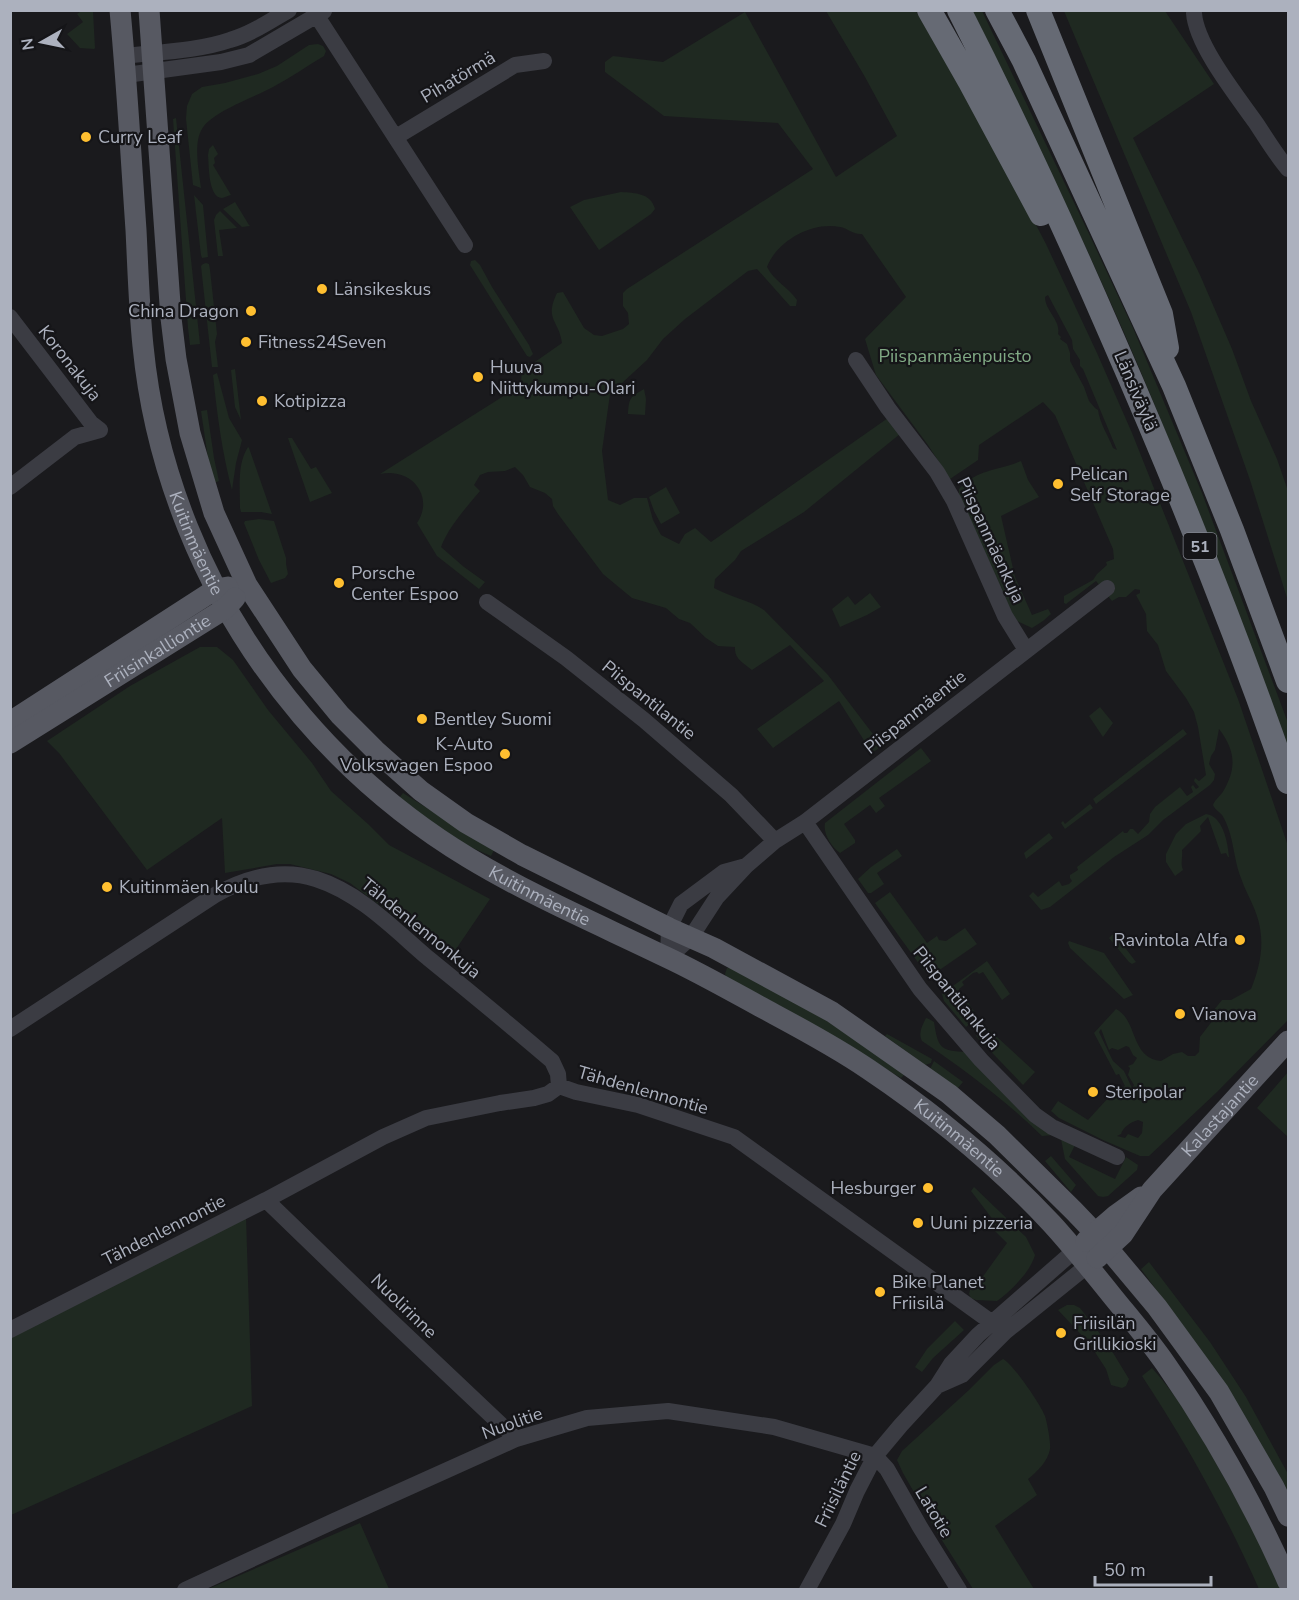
<svg xmlns="http://www.w3.org/2000/svg" width="1299" height="1600" font-family="'Nunito Sans',sans-serif">
	<rect width="100%" height="100%" fill="#1a1a1d"/>
	<path fill="#1f2921" fill-rule="evenodd" d="M83 10 93 11 95 48 94 49 80 48 67 34 83 22 77 14Z
		M826 11H916L1009 173 1046 244 1097 353 1132 433 1238 699 1288 846V1020L1217 1092 1149 1156H1140L1103 1140 1059 1118 1051 1111 1058 1101 1088 1120 1109 1097 1125 1086 1119 1074 1116 1075 1094 1033 1116 1009C1138 1020 1130 1058 1161 1061L1173 1054 1182 1052 1188 1056H1195L1199 1052 1200 1037 1213 1020 1209 1016 1222 1000H1231L1251 989C1262 962 1266 936 1254 908 1250 898 1244 888 1241 878 1233 858 1234 834 1222 815 1219 811 1215 810 1213 805 1215 799 1221 796 1224 790 1237 767 1235 750 1219 729L1215 750 1211 756 1209 764 1215 774 1214 780 1210 785 1163 820 1148 835 1114 857 1050 907 1041 910 1029 896 1033 892 1038 897 1059 881 1062 886 1069 884 1072 881 1070 878V875L1078 870 1077 867 1123 831 1124 833H1127L1130 829H1133L1138 834 1149 822 1150 814 1155 807 1180 787 1187 796 1193 792 1191 787 1193 785 1196 789 1199 787 1194 781 1195 778 1199 781 1206 775 1198 727 1194 712 1186 698 1166 671 1158 645 1147 631 1146 614 1136 595 1140 593V590L1135 589 1126 597H1119L1112 601 1096 581 1066 604 1064 603V596L1093 580 1097 574 1107 565 1106 562 1114 559 1113 549 1055 415 1043 402 979 445 978 460 950 479 928 445 876 375 865 339 906 297 862 234C853 235 848 228 840 227 812 221 777 241 767 267 775 282 788 287 797 300L796 306H790L757 269 748 271 685 319 663 339 647 360 610 394 602 451 608 500 620 505 634 498H647L653 520 661 535 679 544 685 534 695 528 711 542 888 418 900 434 804 512 741 551 735 560 715 579 714 588C730 597 749 600 764 610L828 675 882 746 872 753 839 701 773 748 757 729 824 681 790 645 752 670C744 663 734 659 735 647L718 646 706 638 690 623 679 619 666 608 632 598 603 574 558 514 553 506 552 499 545 493 530 487 523 475 515 467 505 471 488 472 480 475 474 485 480 491C466 508 449 526 441 547L464 567 485 582 479 589 437 556 417 523C435 496 411 467 380 474L521 385 522 362 532 364 562 343C559 320 544 320 557 293L563 292 584 328 594 335 602 336 623 329 629 324 628 313 623 306V293L627 289 813 169 778 123 664 116 605 72V62L613 56 663 62 745 12 836 177 897 136 865 77ZM1048 295 1072 340 1073 349 1080 360V366L1083 369 1117 450 1113 448C1108 435 1100 424 1098 410L1095 408 1089 401 1084 387 1070 361V353L1067 344 1060 339 1061 337 1058 334C1061 320 1045 311 1045 297ZM1101 1029 1109 1050 1112 1048 1118 1050 1126 1046 1129 1047 1133 1055 1137 1058 1133 1064 1128 1066 1130 1068 1128 1075 1134 1085 1132 1088 1124 1071 1113 1061 1109 1053 1099 1032ZM1138 1120 1143 1122 1142 1133 1138 1138 1128 1134 1125 1138 1117 1136 1121 1134C1123 1127 1131 1122 1138 1120Z
		M972 11H982L1090 236 1133 328 1202 493 1288 723V751C1245 639 1204 525 1158 413 1102 276 1037 143 972 11Z
		M1064 11H1165L1214 84 1133 138 1200 275 1232 349 1251 401 1277 459 1288 491V601L1250 480 1191 312Z
		M318 44 323 46 326 51 324 56C307 66 290 78 273 87 255 97 211 112 202 129 193 143 199 172 201 188L193 185 186 119 187 106 192 94 202 87 225 83 258 74 277 66 309 45Z
		M176 118 200 344 190 345 188 328 173 119Z
		M213 145 218 154 214 158 215 163 213 165 231 195C229 195 224 198 222 198 208 198 209 164 208 155L209 149Z
		M621 192C635 193 651 193 655 209L651 214 599 250 570 207 584 200Z
		M194 195 203 205 208 257 202 258 201 255Z
		M235 202 249 225 250 226 242 227 223 209Z
		M220 211 237 228 219 230 223 256H218L214 220 216 215Z
		M475 260 480 265 492 287 529 345 533 354 530 357 527 356 470 265 471 261Z
		M206 263 209 264 210 270 217 334 215 342 218 367H212L201 266 203 264Z
		M235 369 241 420 235 407 231 370Z
		M217 373 229 418 242 440 236 463 232 490C222 452 217 414 213 375Z
		M644 389 646 399 645 415 628 414C629 398 630 397 644 389Z
		M207 410 214 458 219 481 214 483 209 465 201 411Z
		M288 438H292L311 469 316 467 332 493 310 502Z
		M248 447 249 448 272 514 261 512H241L240 508C240 488 237 464 248 447Z
		M1021 461 1028 480 1039 497 1001 516 1015 577 1032 615 1048 609 1051 614 1043 621 1032 628 1015 620 959 497V489C979 468 995 472 1021 461Z
		M666 487 680 513 661 524 654 511 649 497Z
		M259 519 274 521 286 558V564L288 574 285 578 271 583 259 560 244 523 245 521Z
		M870 593 881 607 867 615 840 627 832 609 848 596 855 605Z
		M200 647H217L233 660 268 710 312 763 331 791 368 824 389 845 490 899 450 958 350 883 331 874 290 864H277L225 873 222 818 147 870 59 753 47 741 130 686Z
		M1100 707 1113 723 1103 737 1089 716Z
		M1183 729 1187 734 1096 804 1093 799Z
		M921 748 931 761 879 798 885 806 876 813 870 805 844 824 855 840V843L840 853C831 846 823 834 825 823Z
		M403 793 494 850 491 856 468 846 398 799Z
		M1090 804 1093 808 1065 829 1061 823 1063 821 1065 824Z
		M1206 814C1223 816 1228 843 1229 857H1228L1226 853 1221 854 1208 817 1200 826 1201 831 1182 850C1183 858 1180 863 1183 870L1175 876 1166 862V854L1176 834 1186 824Z
		M1049 833 1053 838 1026 859 1024 853Z
		M897 849 902 856 877 873 884 884 871 893H868L858 879 871 867Z
		M890 892 927 943 937 936 939 940 946 941 965 928 977 944 938 971 933 973 925 972 875 903Z
		M1114 933 1136 962 1132 964 1129 962 1109 938Z
		M1069 941 1104 953 1133 995 1124 999 1070 948 1068 943Z
		M987 961 1010 994 1002 1000 983 972 979 974 977 972 973 973 962 982 964 985 959 989 978 1017 966 1027 944 1001 942 994Z
		M727 968H731L810 1010 906 1073 901 1078 786 1009 726 977 725 974Z
		M926 1018 929 1019 934 1022C938 1047 939 1051 967 1052L1054 1135 1042 1136C1005 1100 965 1070 922 1041 918 1033 922 1026 926 1018Z
		M985 1026 1035 1072 1023 1085 976 1036Z
		M887 1034 932 1059 931 1063 925 1065 885 1036Z
		M934 1061 963 1082 957 1089 930 1069Z
		M1288 1072V1137L1257 1108Z
		M1061 1139 1075 1145 1069 1157 1115 1179 1126 1157 1138 1165 1137 1170 1108 1196 1103 1197 1098 1196 1065 1159Z
		M1051 1156 1076 1185 1071 1192 1045 1161Z
		M974 1187 1026 1237 1035 1255C1031 1271 1011 1291 997 1301L976 1300 971 1298 969 1294 970 1290 974 1289 1007 1243 995 1231 994 1221 971 1191Z
		M246 1217 252 1406 11 1515V1337Z
		M1149 1262 1210 1342 1246 1397 1288 1474V1500L1205 1356 1141 1269Z
		M1067 1305H1074L1080 1308 1107 1343 1129 1379 1126 1386 1122 1388 1111 1385 1106 1369 1089 1343 1058 1310Z
		M955 1321 964 1330 933 1358 922 1372 915 1367 927 1349Z
		M1003 1359C1013 1364 1041 1405 1045 1416 1047 1422 1051 1443 1050 1449 1048 1461 1037 1472 1028 1479L1037 1495 995 1526 1034 1589H973L938 1534 903 1473 897 1460 902 1451 969 1390 994 1365Z
		M1152 1368C1179 1398 1198 1430 1217 1465 1240 1505 1262 1546 1280 1589H1259C1226 1515 1187 1444 1142 1376Z
		M360 1523 389 1589H208Z"/>
	<g fill="none" stroke-linecap="round" stroke-linejoin="round">
		<path stroke="#3b3c43" stroke-width="16" d="M313 10 465 245
			M1194 13C1196 45 1237 96 1256 123 1266 138 1276 155 1288 169
			M124 56C158 52 198 51 230 40 251 34 270 21 289 10
			M126 75 221 62 249 55 324 11
			M396 137 515 65 544 61
			M10 317 91 423 100 430
			M856 360 888 408 937 472 954 501 1005 616 1026 650
			M10 487 75 437 100 430
			M487 602 566 658 644 720 731 795 775 841
			M805 822 920 989 981 1060 1035 1115 1052 1127 1117 1157
			M668 958 691 937 717 897 746 866 775 841 805 822 1107 588
			M668 958 669 928 681 904 724 872 746 866
			M10 1029 215 895C245 878 281 868 316 879 360 893 394 929 428 958 470 992 511 1026 552 1061L558 1074 559 1086
			M266 1200 386 1316 516 1439
			M10 1330 266 1200 383 1137 426 1118 500 1103 534 1098 548 1094 559 1086 576 1092 638 1105 734 1137 1005 1332
			M937 1386 962 1375 1005 1332 1087 1266
			M185 1590 334 1521 516 1439 587 1418 668 1411 774 1427 875 1456 887 1469 920 1527 959 1590
			M807 1590 843 1524 857 1491 875 1456 901 1425 937 1386 951 1364 978 1335 1074 1251"/>
		<g stroke="#575962" stroke-width="21">
			<path id="s1" d="M120 10C127 84 131 157 136 230 138 269 139 307 143 346 149 408 165 471 188 528 243 665 343 782 469 858 532 896 600 925 666 957 698 972 728 989 759 1006 796 1026 833 1045 868 1069 935 1114 997 1165 1052 1224 1073 1247 1093 1272 1113 1297 1130 1318 1149 1340 1165 1363 1213 1432 1254 1505 1288 1582"/>
			<path d="M149 10 171 318 176 359 190 433 214 513 247 585 302 669 340 715 375 750 421 791 466 823 522 855 669 928 714 948 832 1012 949 1094 997 1135 1074 1211 1095 1233 1157 1307 1219 1392 1274 1487 1288 1516"/>
			<path d="M10 722 216 589 228 587"/>
			<path id="s2" d="M10 743 226 608 235 598"/>
			<path d="M1086 1241 1116 1215 1141 1197"/>
			<path id="s3" d="M1097 1258 1123 1234 1152 1190 1288 1041"/>
		</g>
		<path stroke="#666a74" stroke-width="24" d="M929 10 970 82 1041 214
			M959 10C1014 118 1065 228 1113 339 1177 485 1236 632 1288 782
			M997 10 1024 61 1174 386 1232 530 1288 681
			M1038 10 1161 314 1167 348"/>
	</g>
	<g fill="#ffbf30" stroke="#151518" stroke-width="2">
		<circle cx="86" cy="137" r="6"/>
		<circle cx="322" cy="289" r="6"/>
		<circle cx="251" cy="311" r="6"/>
		<circle cx="246" cy="342" r="6"/>
		<circle cx="478" cy="377" r="6"/>
		<circle cx="262" cy="401" r="6"/>
		<circle cx="1058" cy="484" r="6"/>
		<circle cx="339" cy="583" r="6"/>
		<circle cx="422" cy="719" r="6"/>
		<circle cx="505" cy="754" r="6"/>
		<circle cx="107" cy="887" r="6"/>
		<circle cx="1240" cy="940" r="6"/>
		<circle cx="1180" cy="1014" r="6"/>
		<circle cx="1093" cy="1092" r="6"/>
		<circle cx="928" cy="1188" r="6"/>
		<circle cx="918" cy="1223" r="6"/>
		<circle cx="880" cy="1292" r="6"/>
		<circle cx="1061" cy="1333" r="6"/>
	</g>
	<g text-anchor="middle" stroke-width="4.5" stroke-linejoin="round" paint-order="stroke">
		<rect fill="#151518" stroke="#7f828c" stroke-width="1.5" x="1183.5" y="533" width="33" height="26" rx="4.5"/>
		<g font-size="16" font-weight="bold" fill="#acb1be">
			<text x="1200" y="552">51</text>
		</g>
		<g font-size="18" fill="#acb1be" stroke="#151518">
			<text transform="translate(458 77) rotate(-31)" y="6">Pihatörmä</text>
			<text transform="translate(70 363) rotate(52)" y="6">Koronakuja</text>
			<text transform="translate(1136 391) rotate(67)" y="6">Länsiväylä</text>
			<text transform="translate(991 540) rotate(65)" y="6">Piispanmäenkuja</text>
			<text dy="6" stroke="none"><textPath href="#s1" startOffset="542">Kuitinmäentie</textPath></text>
			<text dy="6" stroke="none"><textPath href="#s2" startOffset="174">Friisinkalliontie</textPath></text>
			<text transform="translate(649 700) rotate(39)" y="6">Piispantilantie</text>
			<text transform="translate(915 712) rotate(-38)" y="6">Piispanmäentie</text>
			<text dy="6" stroke="none"><textPath href="#s1" startOffset="1046">Kuitinmäentie</textPath></text>
			<text transform="translate(421 928) rotate(39)" y="6">Tähdenlennonkuja</text>
			<text transform="translate(957 998) rotate(51)" y="6">Piispantilankuja</text>
			<text transform="translate(643 1090) rotate(16)" y="6">Tähdenlennontie</text>
			<text dy="6" stroke="none"><textPath href="#s3" startOffset="189">Kalastajantie</textPath></text>
			<text dy="6" stroke="none"><textPath href="#s1" startOffset="1532">Kuitinmäentie</textPath></text>
			<text transform="translate(164 1230) rotate(-27)" y="6">Tähdenlennontie</text>
			<text transform="translate(404 1306) rotate(44)" y="6">Nuolirinne</text>
			<text transform="translate(512 1423) rotate(-20)" y="6">Nuolitie</text>
			<text transform="translate(838 1489) rotate(-64)" y="6">Friisiläntie</text>
			<text transform="translate(934 1512) rotate(59)" y="6">Latotie</text>
		</g>
		<g font-size="18" fill="#acb1be" stroke="#151518" text-anchor="start">
			<text x="98" y="143">Curry Leaf</text>
			<text x="334" y="295">Länsikeskus</text>
			<text x="239" y="317" text-anchor="end">China Dragon</text>
			<text x="258" y="348">Fitness24Seven</text>
			<text x="490" y="373">Huuva<tspan x="490" dy="21">Niittykumpu-Olari</tspan></text>
			<text x="274" y="407">Kotipizza</text>
			<text x="1070" y="480">Pelican<tspan x="1070" dy="21">Self Storage</tspan></text>
			<text x="351" y="579">Porsche<tspan x="351" dy="21">Center Espoo</tspan></text>
			<text x="434" y="725">Bentley Suomi</text>
			<text x="493" y="750" text-anchor="end">K-Auto<tspan x="493" dy="21">Volkswagen Espoo</tspan></text>
			<text x="119" y="893">Kuitinmäen koulu</text>
			<text x="1228" y="946" text-anchor="end">Ravintola Alfa</text>
			<text x="1192" y="1020">Vianova</text>
			<text x="1105" y="1098">Steripolar</text>
			<text x="916" y="1194" text-anchor="end">Hesburger</text>
			<text x="930" y="1229">Uuni pizzeria</text>
			<text x="892" y="1288">Bike Planet<tspan x="892" dy="21">Friisilä</tspan></text>
			<text x="1073" y="1329">Friisilän<tspan x="1073" dy="21">Grillikioski</tspan></text>
		</g>
		<g font-size="18" fill="#81aa85" stroke="#151518">
			<text x="955" y="362">Piispanmäenpuisto</text>
		</g>
	</g>
	<rect width="1299" height="1600" fill="none" stroke="#acb1be" stroke-width="24"/>
	<g transform="translate(42 42) rotate(261)" stroke="#151518" stroke-width="4.5" paint-order="stroke">
	<path d="M0-4.5L10 22L0 15L-10 22Z" fill="#acb1be"/>
	<text y="-9" font-size="16" font-weight="bold" text-anchor="middle" fill="#acb1be">N</text>
	</g>
	<path d="M1095 1576v9h116v-9" fill="none" stroke="#acb1be" stroke-width="3"/>
	<text x="1104" y="1576" font-size="18" fill="#acb1be" stroke="#151518" stroke-width="4.5" paint-order="stroke">50 m</text>
</svg>
